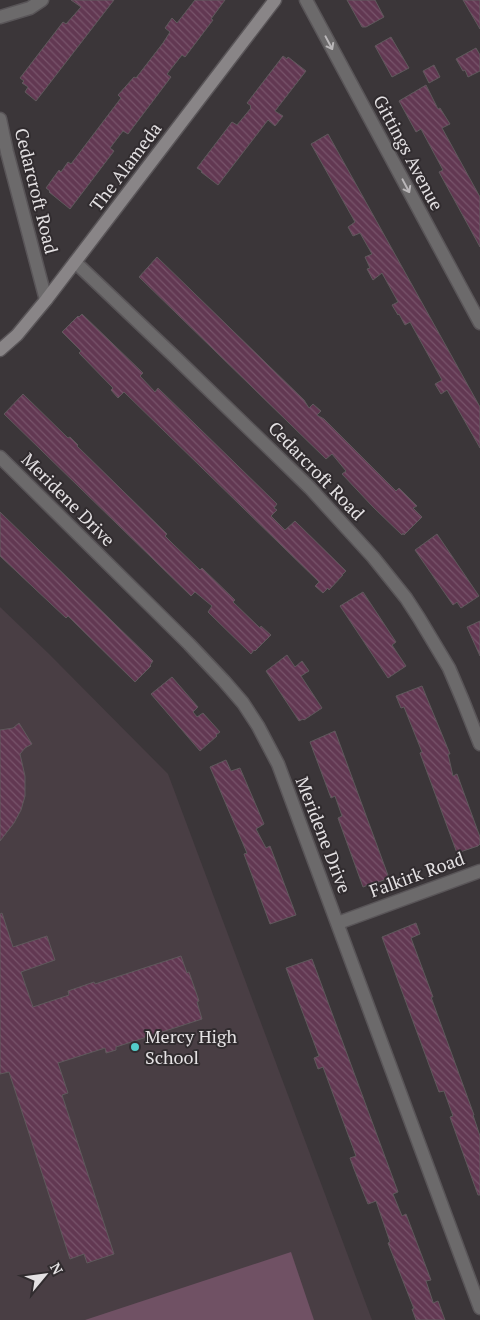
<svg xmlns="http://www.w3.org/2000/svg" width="480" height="1320" font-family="'PT Serif',serif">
	<defs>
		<pattern id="building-back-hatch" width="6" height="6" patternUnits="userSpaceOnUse" patternTransform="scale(1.25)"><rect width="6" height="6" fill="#623852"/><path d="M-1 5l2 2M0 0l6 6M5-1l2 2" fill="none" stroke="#78546b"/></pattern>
	</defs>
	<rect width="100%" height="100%" fill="#3b3639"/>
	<path fill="#493e44" d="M0 607 48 653 168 774 372 1320H0Z"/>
	<path fill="#705164" d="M291 1252 314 1320H85Z"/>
	<path fill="url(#building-back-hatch)" stroke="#5f595c" d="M71 0H114L36 101 25 92 28 87 22 83 24 81 20 78 63 22 66 24 81 7Z
		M195 0H225L211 19 213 20 185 57 182 55 167 74 171 77 128 134 123 131 110 148 114 151 70 209 49 192 50 191 46 188 59 170 61 172 68 162 71 164 121 98 118 95 134 77 136 78 163 43 170 32 165 28 172 18 177 23Z
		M347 0H375L384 17 366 27H362Z
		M463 0H480V29Z
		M391 37 409 68 392 77 375 46Z
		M476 48 480 55V71L468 77 465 70 463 71 456 59Z
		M283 56 287 59 288 57 306 71 275 111 283 116 275 126 268 120 218 185 201 172 202 171 197 168 232 122 237 125 251 108 250 107 251 106 247 103Z
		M434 65 440 77 429 83 423 71Z
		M426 85 438 109 440 108 450 124 442 128 480 197V247L439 172 443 170 421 129 416 132 399 101Z
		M328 134 480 407V448L447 390 441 394 435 384 442 380 410 322 405 325 399 314 398 315 392 305 398 302 382 273 373 280 367 269 370 268 365 257 372 254 360 233 353 236 348 227 355 222 311 144Z
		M157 257 304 400 309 408 313 404 321 411 317 415 324 419 396 491 399 488 417 506 413 508 422 517 404 535 403 533 402 535 373 507 342 474 346 471 332 454 326 459 139 277Z
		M82 314 143 373 140 376 155 392 158 388 277 504 274 508 277 510 271 516 285 530 295 521 346 571 342 575H343L329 590 328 588 323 593 315 586 319 582 124 392 118 398 111 390 113 388 79 353 81 351 62 332 78 316 79 317Z
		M23 394 68 438 70 437 78 445 77 446 167 534 165 536 173 544 200 570 202 568 235 600 233 602 260 628 261 626 271 635 255 651 254 650 251 654 208 612 212 606 195 592 191 596 4 414Z
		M0 512 153 661 150 665 151 666 135 682 68 616 66 618 0 556Z
		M437 534 479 596 461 608 457 602 453 605 415 550Z
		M363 592 396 642 392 645 406 666 388 678 340 606Z
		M480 621V656L467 627Z
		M287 655 295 667 302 661 309 671 301 676 322 708 304 720 303 719 299 721 266 671Z
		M172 677 198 707 193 712 197 717 203 713 220 732 216 735 217 736 200 751 151 694Z
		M422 686 450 754H448L453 776 457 774 480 837V844L478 846 457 853 420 753 422 752 404 707 401 708 396 696Z
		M19 723 32 744 25 748 20 754 25 776V796L21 810 14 823 0 841V730L13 728Z
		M335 731 389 878 368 886V885L363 887 338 818 342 816 335 796 331 798 310 742Z
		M226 760 231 771 240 768 264 824 256 829 266 848 270 846 296 915 270 924 244 854 247 853 210 767Z
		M2 913 13 947 47 936 55 960 21 972 33 1007 69 995 68 991 94 982 95 984 181 956 187 973 189 972 199 1001 197 1002 202 1019 116 1047V1050L106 1053 105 1048 58 1063 68 1093 62 1095 114 1254 87 1263 84 1254 70 1259 9 1072 0 1074V914Z
		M416 923 420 934 411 938 433 997H431L474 1115H473L480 1136V1195H478L450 1117 453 1116 444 1091 439 1092 382 937Z
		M312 959 398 1192 393 1194 402 1216 406 1214 431 1280 426 1281 433 1302V1303L438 1301 445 1320H416L412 1309H414L388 1243 390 1242 376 1201 368 1204 354 1169 350 1158 356 1156 323 1067 318 1069 314 1058 319 1056 286 968Z"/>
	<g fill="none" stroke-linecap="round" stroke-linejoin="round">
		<g stroke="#595558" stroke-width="15">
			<path id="street" d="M306 0 480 323
				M0 17 30 8 42 0
				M0 119 7 152 46 300
				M75 262 176 358 310 488 373 557 406 598 419 618 449 668 463 701 480 744
				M0 457 189 644 224 681 243 703 258 726 278 764 480 1308
				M338 923 480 871"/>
		</g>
		<g stroke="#595558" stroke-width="15">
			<path id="secondary" d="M0 350 17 335 46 300 275 0"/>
		</g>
		<use href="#street" stroke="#6c6a6b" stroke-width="12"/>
		<use href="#secondary" stroke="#898587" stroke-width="12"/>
	</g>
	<defs><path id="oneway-shaft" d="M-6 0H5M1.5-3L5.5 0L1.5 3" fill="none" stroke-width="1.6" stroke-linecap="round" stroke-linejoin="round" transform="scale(1.25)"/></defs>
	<g stroke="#bab7b9">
		<use href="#oneway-shaft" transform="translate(329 43) rotate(62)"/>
		<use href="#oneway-shaft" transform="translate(406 186) rotate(62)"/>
	</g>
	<circle fill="#53cdca" stroke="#312c2f" stroke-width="2" cx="135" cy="1047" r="5"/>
	<g text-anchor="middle" stroke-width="4" stroke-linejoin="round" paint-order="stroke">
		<g font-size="18" fill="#e4e1e3" stroke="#312c2f">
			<text transform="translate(408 153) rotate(62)" y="6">Gittings Avenue</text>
			<text transform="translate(126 167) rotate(-53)" y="6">The Alameda</text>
			<text transform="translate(36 191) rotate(76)" y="6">Cedarcroft Road</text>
			<text transform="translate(316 471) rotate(46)" y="6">Cedarcroft Road</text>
			<text transform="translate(68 500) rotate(45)" y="6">Meridene Drive</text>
			<text transform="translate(323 835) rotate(69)" y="6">Meridene Drive</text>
			<text transform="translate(417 875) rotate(-20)" y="6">Falkirk Road</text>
		</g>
		<g font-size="18" fill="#e4e1e3" stroke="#312c2f" text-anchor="start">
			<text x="145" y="1043">Mercy High<tspan x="145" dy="21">School</tspan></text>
		</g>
	</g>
	<g transform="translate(45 1275) rotate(61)" stroke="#312c2f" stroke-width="4" paint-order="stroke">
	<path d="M0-4L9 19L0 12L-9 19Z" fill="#e4e1e3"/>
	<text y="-8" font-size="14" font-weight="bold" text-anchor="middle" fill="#e4e1e3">N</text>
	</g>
</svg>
